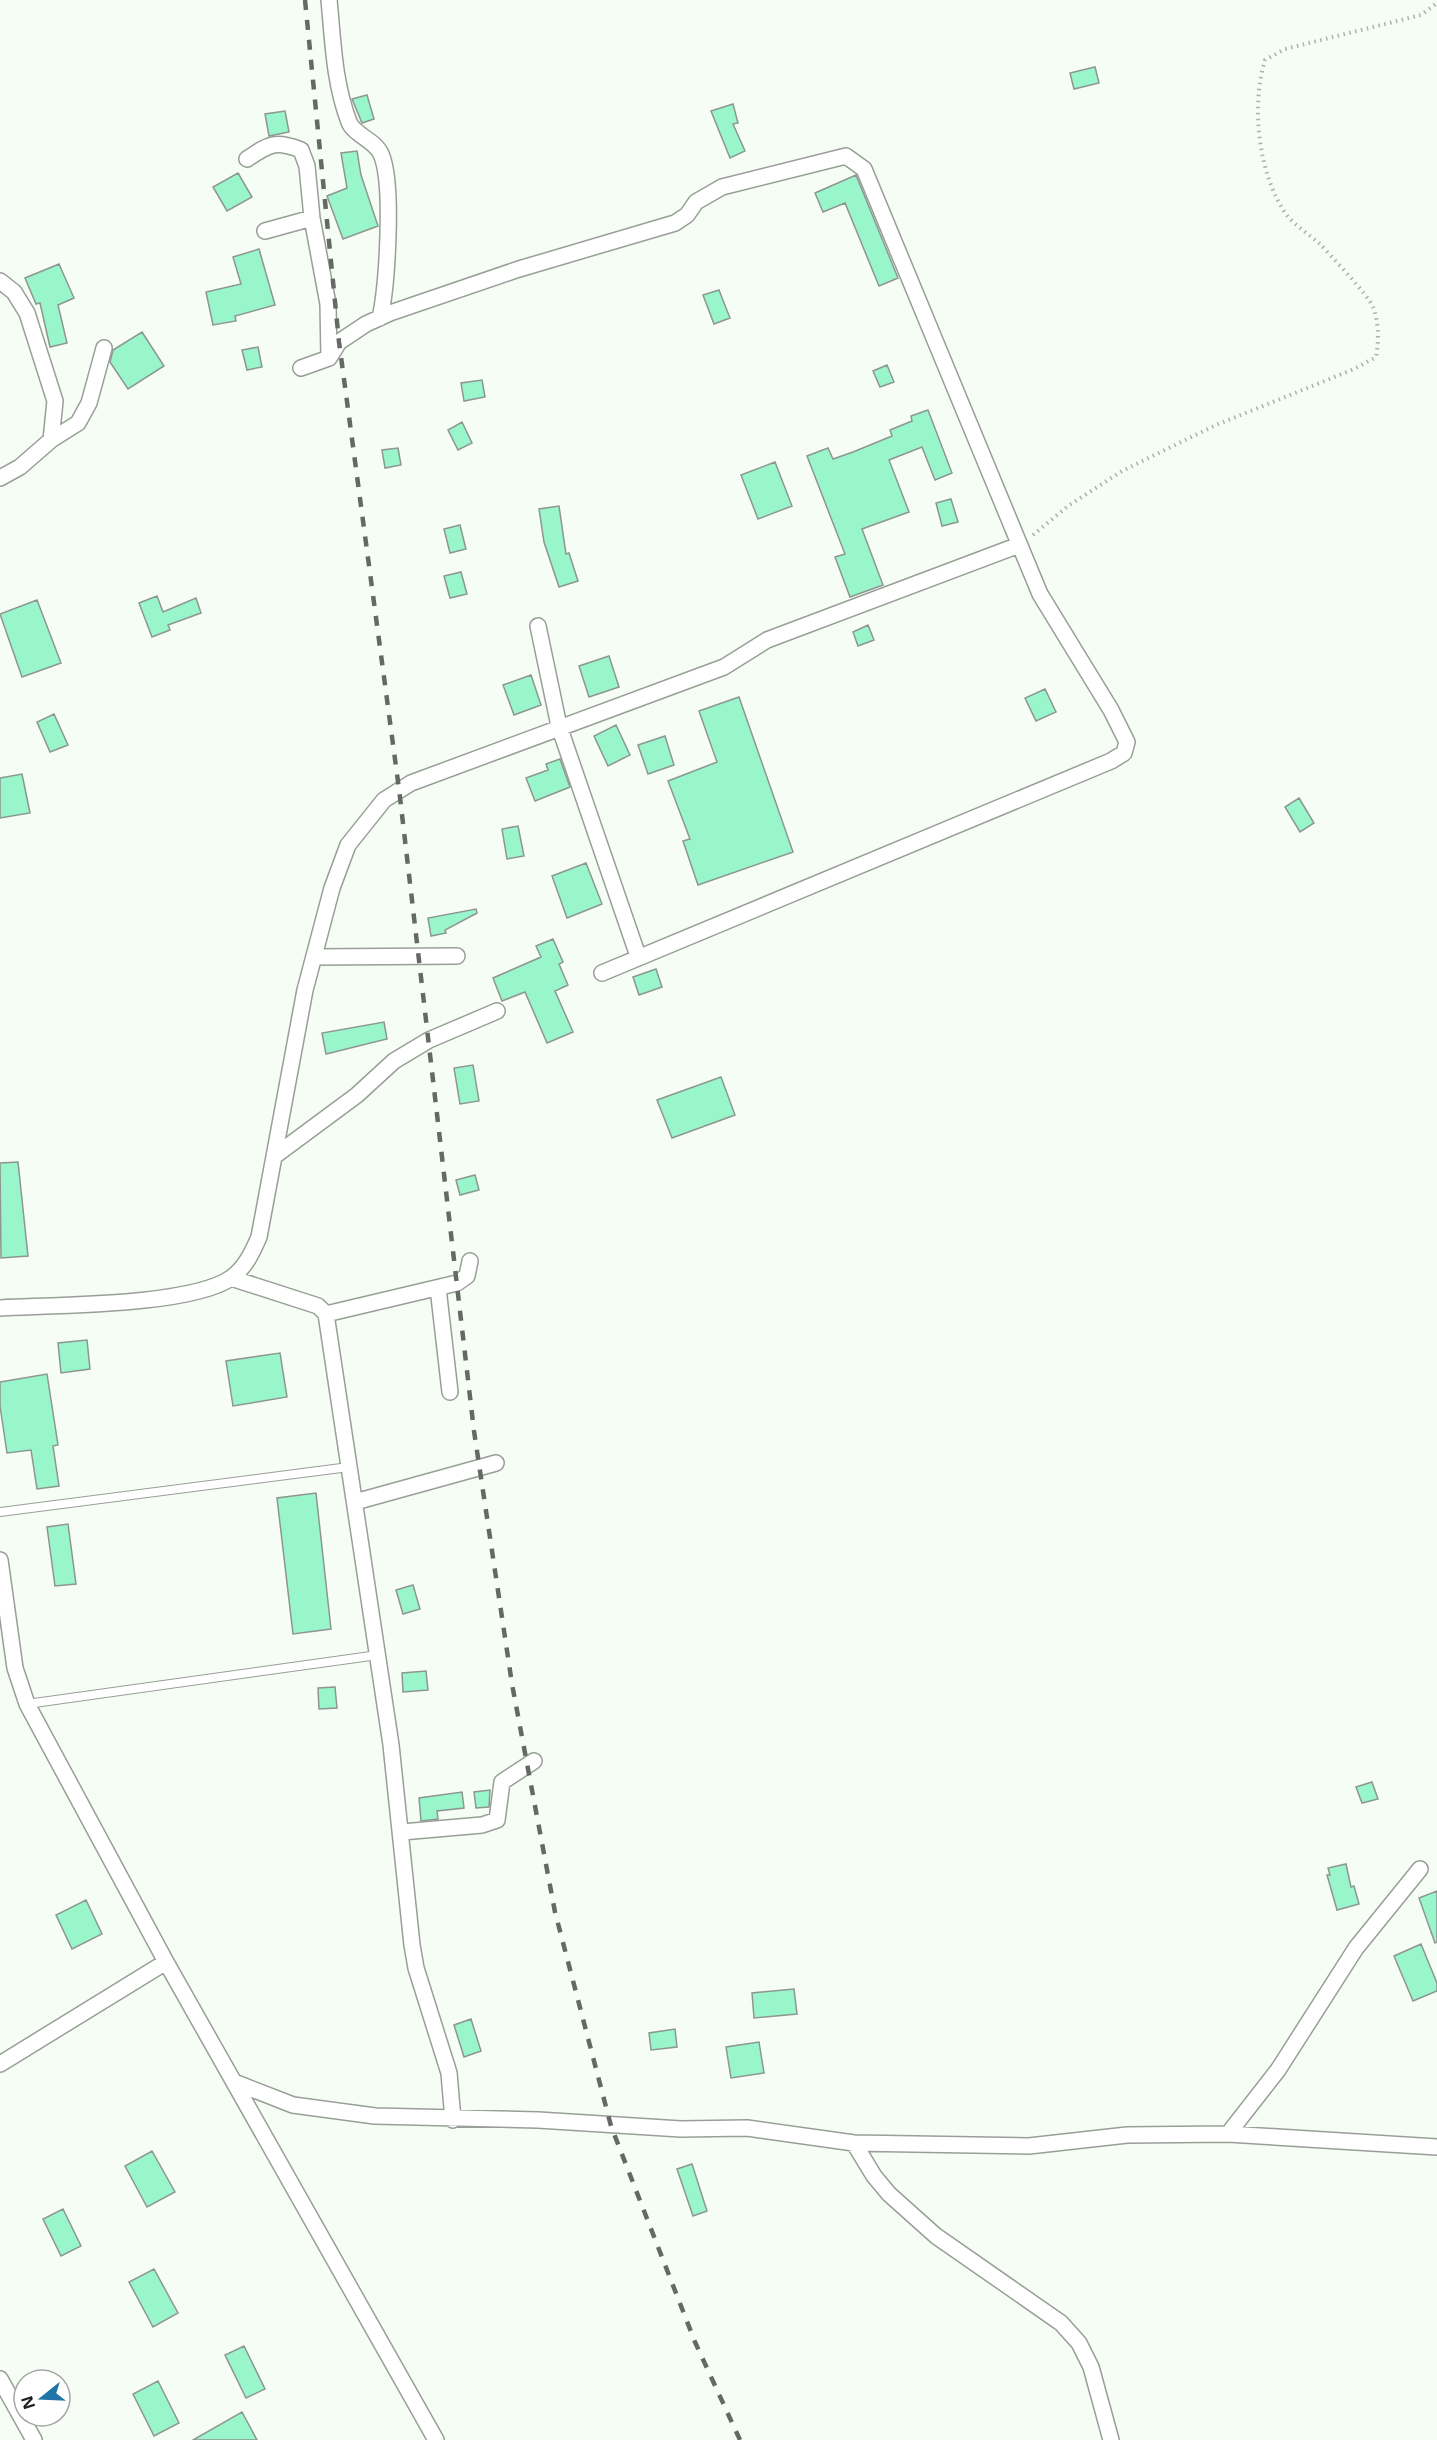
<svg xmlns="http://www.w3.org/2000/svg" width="1437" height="2440" font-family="'Noto Sans',sans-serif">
	<rect width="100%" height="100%" fill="#f6fdf5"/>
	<path fill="#99f6ca" stroke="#8d9691" stroke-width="1.5" d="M1095 67 1099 83 1074 89 1070 73Z
		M367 95 374 119 362 123 352 99Z
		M733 104 738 123 733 124 745 151 730 158 711 111Z
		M285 111 289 132 269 136 265 114Z
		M357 151 361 175 378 226 343 239 327 196 347 188 341 153Z
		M238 173 252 197 227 211 213 187Z
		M856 175 898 278 879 286 845 203 823 212 815 193Z
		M259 249 275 305 235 316 236 321 213 325 206 292 241 284 233 257Z
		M59 264 74 298 58 305 67 343 50 347 40 303 36 304 25 278Z
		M719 290 730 318 714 324 703 295Z
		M142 332 164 366 128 389 110 362 113 350Z
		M258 347 262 367 247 370 242 350Z
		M887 365 894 382 880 387 873 371Z
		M482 380 485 397 464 401 461 383Z
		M928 410 952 473 935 480 922 447 889 460 909 512 862 529 883 585 850 597 835 557 845 554 807 456 828 448 833 459 853 452 892 436 890 430 912 421 911 416Z
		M462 422 472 443 458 450 448 430Z
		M398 448 401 465 385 468 382 450Z
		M775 462 792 506 758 519 741 475Z
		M951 499 958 522 942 526 936 503Z
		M559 506 566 554 569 553 578 581 559 587 544 542 539 509Z
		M460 525 466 549 450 553 444 529Z
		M461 572 467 594 450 598 444 576Z
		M157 596 163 612 196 598 201 613 168 625 170 630 152 637 139 603Z
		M37 600 61 663 22 677 0 614Z
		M868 625 874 640 858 646 853 632Z
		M609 656 619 687 589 697 579 666Z
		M531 675 541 705 514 715 503 685Z
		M1045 689 1056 712 1036 721 1025 698Z
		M739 697 793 852 698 885 683 841 690 839 668 781 717 762 699 711Z
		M54 714 68 745 50 752 37 722Z
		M616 725 630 755 608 766 594 736Z
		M665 736 674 765 648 774 638 745Z
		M560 759 570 787 535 801 526 778 548 770 546 764Z
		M22 774 30 813 0 818V778Z
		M1299 798 1314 823 1300 832 1285 807Z
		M518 826 524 856 507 859 502 829Z
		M586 863 602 904 567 918 552 876Z
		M476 909 477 913 445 930 446 933 431 936 428 918Z
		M553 939 563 962 559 964 568 985 555 991 573 1032 547 1043 525 992 502 1001 493 978 541 957 536 946Z
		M656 969 662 987 639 995 633 977Z
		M384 1022 387 1039 326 1054 322 1033Z
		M473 1065 479 1101 460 1104 454 1068Z
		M721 1077 735 1115 672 1138 657 1100Z
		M18 1162 28 1256 1 1258 0 1163Z
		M475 1175 479 1190 460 1195 456 1180Z
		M87 1340 90 1369 61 1373 58 1343Z
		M280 1353 287 1397 233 1406 226 1361Z
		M47 1374 58 1445 53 1446 59 1486 37 1489 31 1450 7 1453 0 1406V1382Z
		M316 1493 331 1629 293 1634 277 1498Z
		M68 1524 76 1584 55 1586 47 1527Z
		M413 1585 420 1609 403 1614 396 1590Z
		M426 1671 428 1690 403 1692 402 1673Z
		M335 1687 337 1708 319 1709 318 1688Z
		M1372 1782 1378 1799 1362 1803 1356 1787Z
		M490 1790 489 1807 476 1808 474 1792Z
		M462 1792 464 1808 437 1811 438 1819 421 1821 419 1798Z
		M1346 1864 1351 1887 1354 1886 1359 1904 1337 1910 1327 1875H1330L1328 1868Z
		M1437 1891V1942L1435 1943 1419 1898Z
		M86 1900 102 1934 72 1949 56 1915Z
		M1421 1944 1437 1983V1991L1413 2001 1394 1956Z
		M794 1989 797 2014 754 2018 752 1993Z
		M471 2019 481 2051 464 2057 454 2025Z
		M675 2029 677 2047 651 2050 649 2033Z
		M759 2042 764 2073 731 2078 726 2047Z
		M152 2151 175 2192 147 2207 125 2166Z
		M692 2164 707 2211 693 2216 677 2169Z
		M63 2209 81 2246 61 2256 43 2219Z
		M154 2269 178 2313 153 2327 129 2282Z
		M244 2346 265 2389 246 2398 225 2355Z
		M158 2381 179 2423 154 2436 133 2394Z
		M242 2412 257 2440H193Z"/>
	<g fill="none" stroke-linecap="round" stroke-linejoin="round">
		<g stroke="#989f97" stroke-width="10">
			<path id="service" d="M0 1512 349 1467
				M27 1704 378 1655"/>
		</g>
		<g stroke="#989f97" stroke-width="18">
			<path id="minor" d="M329 0C333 41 334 83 349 122 354 135 375 140 381 154 394 183 387 286 380 318
				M247 159C269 144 275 140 301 150L307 166 312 218 328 304 329 358 301 368
				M265 231 312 218
				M0 281 14 292 27 313 55 401 51 440 20 467 0 478
				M329 358 339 342 366 324 390 313 519 269 675 223 687 215 696 202 722 187 846 156 864 169 1040 594 1111 710 1127 742 1124 753 1111 761 602 973
				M51 440 78 423 89 403 104 348
				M538 626 559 726 638 956
				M314 957 457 956
				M276 1155 357 1095 394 1061 429 1040 497 1011
				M231 1278 318 1306 326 1314 391 1745 412 1945 416 1968 449 2073 453 2120
				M438 1288 450 1392
				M0 1308C52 1305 191 1306 231 1278 245 1268 252 1253 259 1237L305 990 332 888 348 845 384 800 411 783 724 667 767 640 1019 545
				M326 1314 457 1283 467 1276 470 1261
				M355 1502 496 1463
				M0 1560 15 1668 27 1704 166 1962 436 2440
				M402 1832 482 1825 497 1820 502 1782 534 1761
				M0 2064 166 1962
				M234 2082 293 2105 375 2116 538 2120 681 2129 747 2128 854 2143 1029 2146 1127 2135 1228 2134 1437 2147
				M1228 2134 1278 2070 1356 1948 1420 1869
				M854 2143 874 2176 889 2194 936 2236 1061 2323 1079 2343 1091 2367 1111 2440
				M0 2379 34 2440"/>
		</g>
		<path stroke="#acb2ab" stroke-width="4" stroke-dasharray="1.5 4.5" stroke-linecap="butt" d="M1033 535 1068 506 1122 471 1216 425 1354 369 1376 357C1379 340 1379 323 1373 307 1369 296 1330 255 1320 244 1309 234 1295 226 1286 214 1258 174 1251 105 1265 60L1285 49 1421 15 1437 3"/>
		<use href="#service" stroke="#fff" stroke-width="8"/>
		<use href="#minor" stroke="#fff" stroke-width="15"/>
		<path stroke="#646964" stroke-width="4.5" stroke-dasharray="10 10" stroke-linecap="butt" d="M305 0 339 342 399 789 474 1431 512 1684 555 1912 611 2126 695 2342 740 2440"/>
	</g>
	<g transform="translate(42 2398) rotate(252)"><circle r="28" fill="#ffffff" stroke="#a5a6a5" stroke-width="1.5"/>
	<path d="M0-4.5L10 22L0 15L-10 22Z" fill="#1f75a5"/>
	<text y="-9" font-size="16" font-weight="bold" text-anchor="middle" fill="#1e211e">N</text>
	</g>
</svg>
